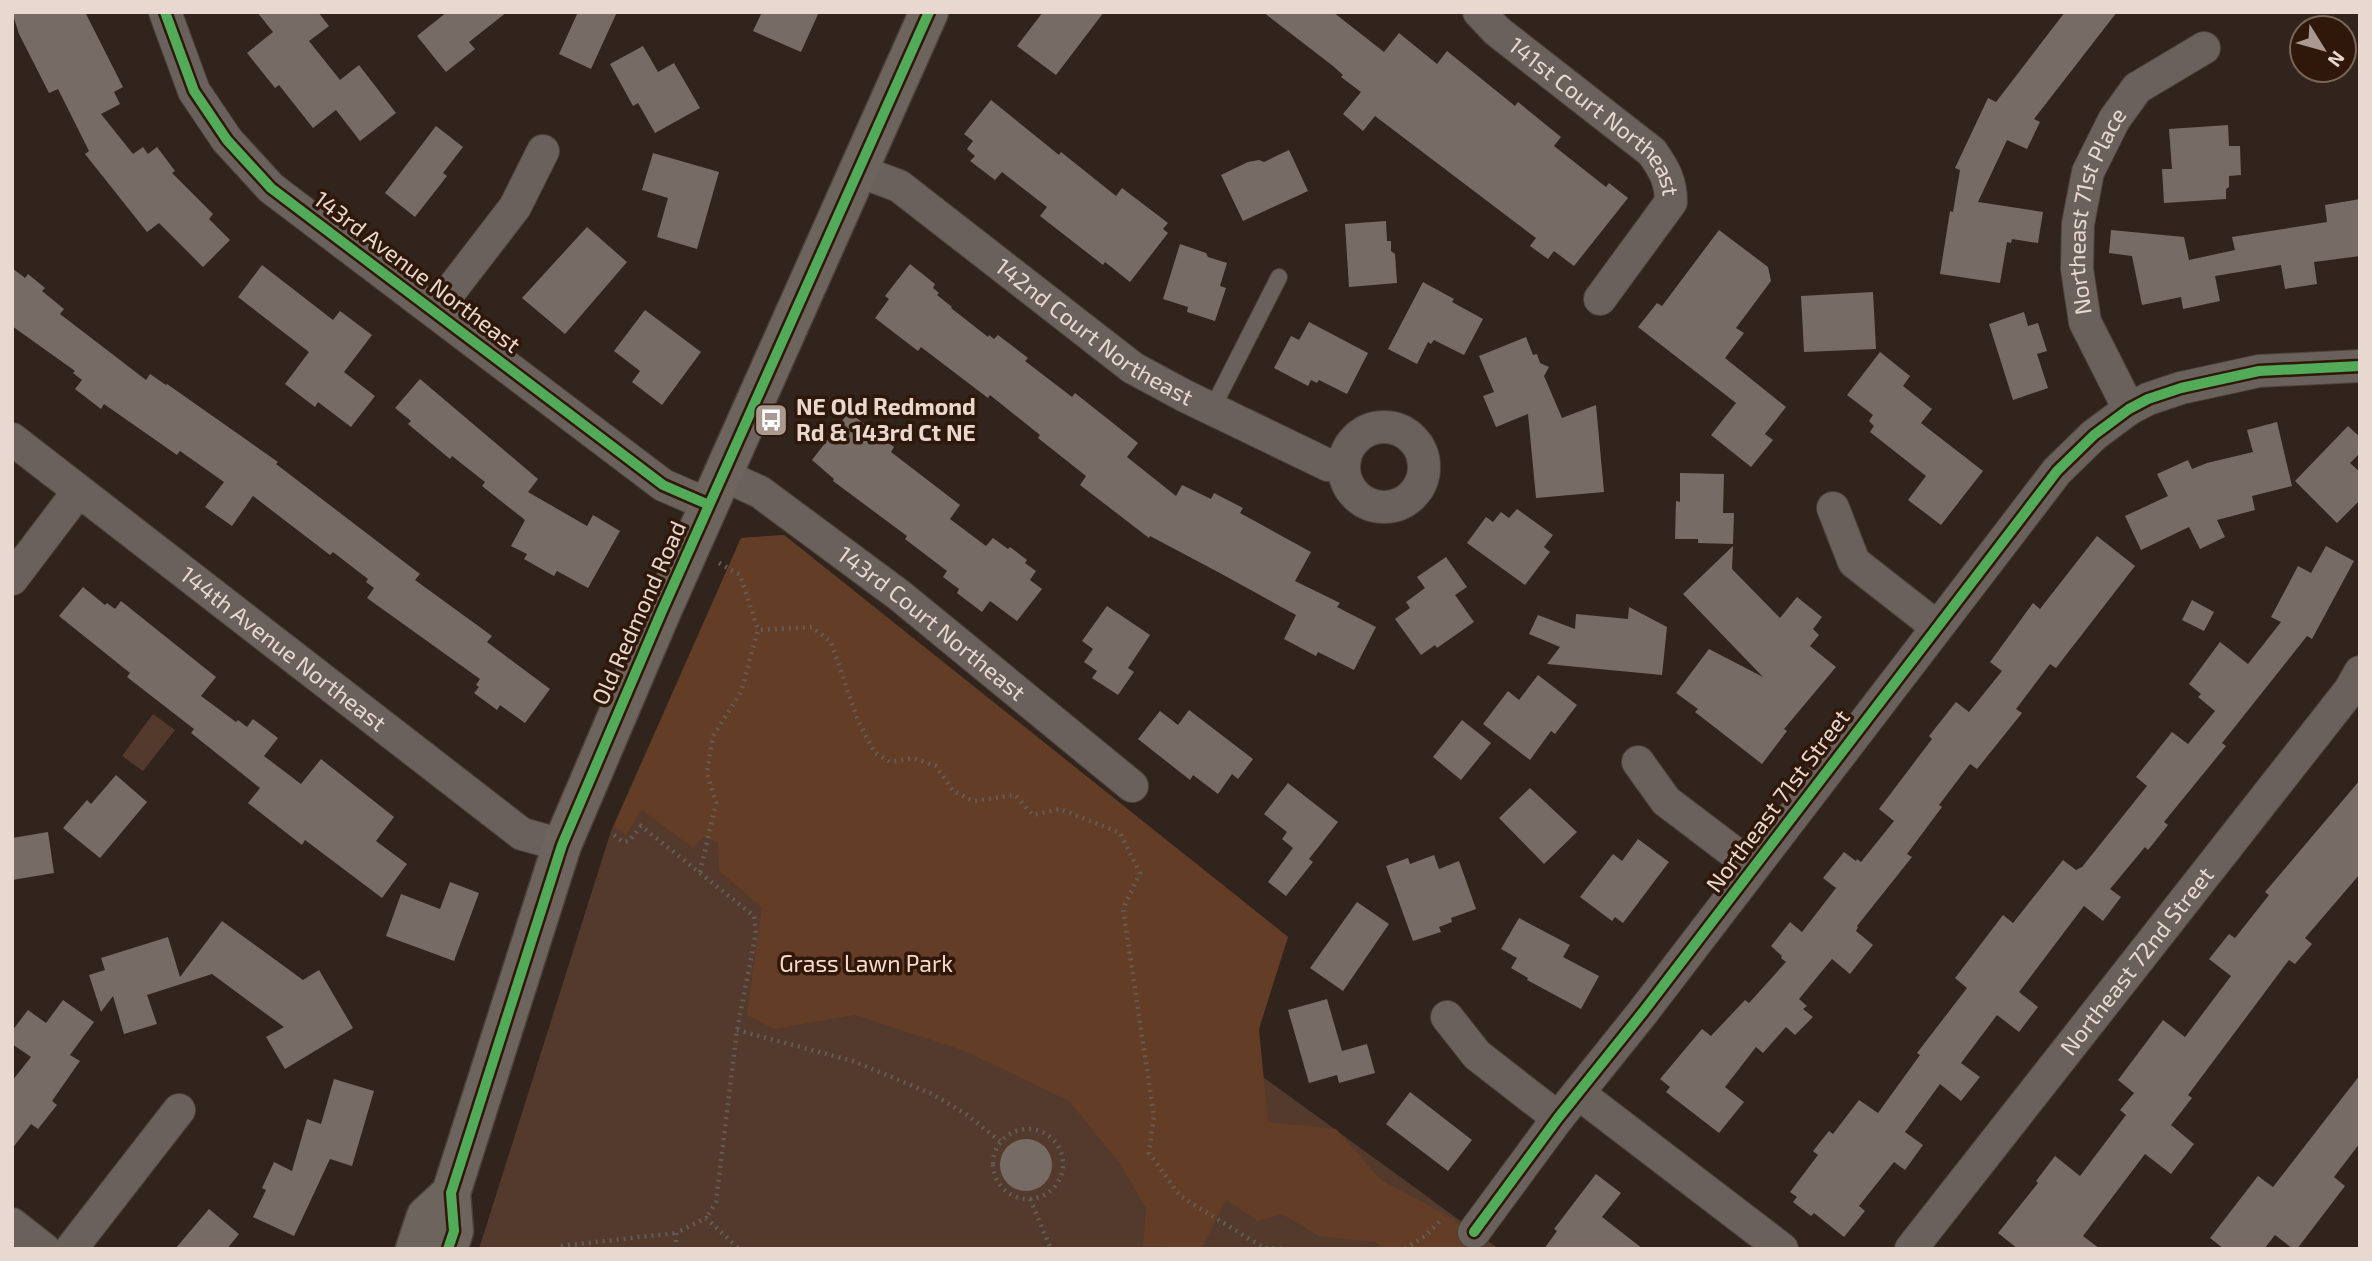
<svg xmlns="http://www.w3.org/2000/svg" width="2372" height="1261" font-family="'Exo 2',sans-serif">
	<rect width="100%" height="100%" fill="#31241c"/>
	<path fill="#533a2c" d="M784 535 1288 937 1211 1039 1499 1249H479L611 831 741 538Z
		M153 714 175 730 143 771 122 756Z"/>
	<path fill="#643d26" d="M784 535 1288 937 1259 1029 1268 1122 1336 1129 1381 1180 1454 1219 1484 1249H1382L1376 1242 1319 1236 1282 1214 1258 1221 1226 1200 1202 1248 1143 1246 1146 1208 1121 1165 1069 1101 965 1051 855 1015 774 1029 747 1015 762 908 719 870 718 842 703 837 693 848 642 810 626 835 614 826 741 538Z"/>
	<path fill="#776c65" d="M12 12H85L123 87 114 92 120 104 101 114 133 154 143 147 148 154 157 147 175 171 172 173 213 214 209 219 230 240 203 267 159 223 147 232 85 154 89 151 58 89 49 93 19 34Z
		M257 12H318L329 26 309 41 340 80 359 65 396 113 360 141 336 110 313 128 279 85 275 88 247 53 273 32Z
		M447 12H507L469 42 475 49 446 72 417 36Z
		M578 12H617L591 69 559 54Z
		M762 12H819L801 52 753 31Z
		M1043 12H1104L1056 75 1017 46Z
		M1263 12H1333L1384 52 1399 33 1437 64 1447 51 1515 106 1518 102 1561 137 1554 146 1606 187 1609 183 1628 198 1574 266 1554 251 1548 259 1530 246 1536 238 1375 116 1363 131 1343 114 1361 92 1341 77 1343 75 1333 66Z
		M2065 12H2117L2034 119 2040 122 2027 149 2007 140 1978 202 2043 212 2038 243 2012 239 2011 243 2007 242 2000 283 1940 274 1950 211 1953 212 1960 170 1955 168 1988 98 1996 102Z
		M643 46 658 72 674 63 700 108 655 133 638 103 633 106 610 64Z
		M991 100 1059 155 1061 152 1116 196 1122 188 1168 223 1163 229 1168 233 1130 282 1105 262 1103 265 1040 216 1047 207 1002 172 995 180 970 161 975 156 967 149 973 141 964 134Z
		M2228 125 2229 146H2240L2241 175 2229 176V187L2226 189V199L2164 203 2162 169H2172L2169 129Z
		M436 126 463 147 443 173 447 176 415 217 385 193Z
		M1289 150 1308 191 1243 221 1221 175 1248 162 1259 160 1264 162Z
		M653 153 719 172 697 249 657 237 668 198 642 190Z
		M2360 199V256L2314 262 2317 284 2285 289 2281 265 2215 276 2220 301 2183 309 2181 297 2142 305 2132 256 2109 253 2111 230 2184 237 2189 260 2235 250 2232 237 2327 222 2325 205Z
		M1386 221 1387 241H1391V251L1395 254 1397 283 1349 287 1345 224Z
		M587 227 627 262 565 334 522 298Z
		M1719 230 1768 267 1771 281 1736 328 1744 333 1725 358 1786 407 1765 434 1773 440 1751 467 1711 435 1736 403 1638 327 1657 303 1662 306Z
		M1180 244 1206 253 1208 257 1227 263 1220 286 1226 288 1215 321 1187 312 1188 307 1163 299Z
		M910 264 935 284 933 288 939 293 937 295 952 307 951 308 988 337 989 335 994 339 998 335 1028 358 1025 361 1072 397 1075 393 1138 443 1127 457 1176 496 1182 485 1211 499 1214 493 1243 508 1240 513 1311 552 1295 581 1340 603 1337 607 1376 627 1354 670 1318 652 1316 656 1284 639 1296 615 1218 572 1150 536 1149 538 1080 485 1086 476 1038 438 1040 435 990 395 988 398 921 347 918 351 875 318 889 299 885 296Z
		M262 265 333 320 340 311 372 335 344 372 375 396 351 427 318 402 315 407 285 384 309 352 238 297Z
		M12 268 25 278 28 274 45 288 42 291 64 309 60 314 146 380 150 374 166 385 167 384 278 462 276 464 420 574 415 580 492 636 487 642 550 689 525 723 500 705 497 710 474 693 479 687 476 685 480 679 367 598 374 588 366 582 368 579 333 552 330 555 253 496 232 526 205 507 224 482 180 451 177 455 104 404 101 409 75 389 82 380 73 373 75 371 12 326Z
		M1423 282 1454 299 1452 302 1483 319 1464 355 1434 340 1431 344 1428 342 1417 364 1388 349Z
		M1873 292 1876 349 1804 352 1801 296Z
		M645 310 701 352 662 405 632 382 640 371 614 351Z
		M2024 312 2028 326 2038 323 2047 351 2037 354 2048 388 2013 400 1989 324Z
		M1309 322 1368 353 1347 394 1319 380 1317 383 1311 380 1308 386 1274 368 1291 336 1299 340Z
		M1526 337 1533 355 1537 354 1540 363 1549 367 1544 376 1562 418 1596 405 1604 492 1536 498 1528 414 1496 427 1483 396 1494 392 1479 356Z
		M1880 352 1910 376 1903 386 1932 409 1921 423 1983 471 1941 525 1908 500 1926 476 1870 432 1874 426 1869 421 1873 415 1847 395Z
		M420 379 538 479 528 492 587 526 593 515 620 531 588 588 557 571 554 576 524 559 527 554 511 546 525 520 482 486 485 482 452 456 450 459 408 424 411 421 395 408Z
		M849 412 894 447 891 452 960 505 950 519 986 546 993 538 1008 549 1010 547 1027 560 1025 563 1036 571 1030 580 1042 589 1017 621 990 601 982 612 957 593 959 589 943 577 947 571 905 539 907 536 833 481 834 479 812 460Z
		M2277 422 2292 486 2252 496 2255 510 2217 520 2225 537 2200 549 2189 527 2141 550 2125 516 2168 496 2157 474 2188 460 2192 469 2207 463 2253 452 2247 430Z
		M2348 426 2360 437V453L2350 463 2360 472V500L2337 523 2295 481Z
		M1680 473 1724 474 1723 513H1734L1733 544 1698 543V539H1675L1676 501 1680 502Z
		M1517 509 1553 535 1544 547 1550 552 1525 585 1467 543 1486 517 1493 522 1501 512 1509 518Z
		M2097 536 2135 566 2056 668 2050 664 2016 709 2022 713 1977 769 1970 764 1939 805 1942 807 1907 854 1912 857 1857 926 1858 927 1856 931 1873 945 1850 974 1832 959 1799 999 1807 1006 1803 1009 1813 1017 1795 1035 1786 1027 1763 1053 1756 1047 1725 1087 1744 1102 1719 1133 1666 1092 1670 1087 1660 1079 1702 1029 1711 1036 1745 1000 1749 1003 1786 962 1781 958 1782 956 1771 946 1790 922 1802 932 1836 888 1823 878 1844 852 1856 861 1857 859 1861 862 1894 821 1879 809 1932 739 1929 736 1956 702 1969 712 2002 671 1990 662 2033 603 2040 609Z
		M1733 546 1732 569 1780 618 1797 597 1822 617 1813 629 1819 635 1810 646 1836 667 1784 729 1787 731 1762 764 1695 712 1698 709 1676 693 1709 649 1763 677 1683 594Z
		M2326 546 2354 561 2312 639 2307 636 2222 743 2226 746 2164 822 2168 825 2148 850 2145 847 2110 889 2121 897 2103 921 2084 906 2019 992 2038 1007 2019 1032 1997 1015 1961 1063 1980 1077 1961 1101 1940 1084 1905 1132 1923 1145 1905 1170 1894 1162 1859 1206 1865 1211 1844 1237 1814 1213 1811 1216 1793 1202 1797 1197 1790 1192 1818 1155 1813 1151 1829 1131 1833 1134 1859 1100 1878 1113 1920 1055 1917 1053 1967 988 1955 978 2003 915 2013 923 2063 860 2076 870 2082 867 2147 786 2136 777 2172 732 2188 744 2215 711 2198 697 2201 694 2189 684 2220 642 2248 664 2281 622 2271 617 2298 566 2311 573Z
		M1446 557 1467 587 1455 595 1474 622 1437 648 1435 645 1421 655 1395 619 1410 608 1406 602 1425 588 1417 577Z
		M83 587 105 605 107 603 115 609 121 601 216 677 201 696 236 722 238 720 247 727 253 719 278 738 264 756 301 784 321 759 394 817 376 841 407 864 382 898 305 840 302 845 248 803 260 788 191 733 194 729 127 677 130 673 59 616Z
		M2192 600 2214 612 2204 631 2182 620Z
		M1107 606 1150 635 1128 668 1134 672 1118 695 1092 678 1097 671 1084 662 1093 649 1082 641Z
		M1629 607 1667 627 1662 675 1547 664 1560 647 1529 634 1538 615 1575 629 1576 614 1628 619Z
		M1538 675 1577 705 1555 734 1551 731 1530 760 1483 724 1508 691 1519 700Z
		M1189 710 1253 759 1238 779 1232 774 1218 794 1193 775 1190 780 1138 739 1160 711 1178 725Z
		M1462 720 1491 743 1461 780 1433 757Z
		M116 775 147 802 100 858 63 828 87 800 91 804Z
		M2360 780V874L2305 938 2312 944 2295 964 2289 960 2188 1095 2192 1098 2171 1125 2194 1144 2171 1174 2145 1154 2083 1236 2100 1249H2018L1998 1233 2038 1183 2036 1181 2055 1156 2080 1176 2126 1115 2120 1110 2134 1093 2118 1080 2163 1020 2185 1037 2231 976 2209 959 2229 934 2235 938 2269 895 2265 892Z
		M1288 783 1338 822 1309 859 1313 862 1286 896 1268 882 1293 848 1282 839 1287 832 1264 814Z
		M1530 788 1577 832 1544 864 1499 818Z
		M48 832 54 873 12 880V838Z
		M1638 839 1669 862 1623 923 1615 917 1612 921 1580 897 1613 854 1622 861Z
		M1434 855 1439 869 1459 861 1476 909 1451 918 1452 922 1439 927 1441 932 1413 941 1386 866 1408 858 1410 864Z
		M450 882 479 893 454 961 386 936 401 894 440 909Z
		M1357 902 1389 924 1343 991 1310 968Z
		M1519 918 1570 945 1563 957 1599 976 1581 1009 1527 980 1528 978 1511 968 1517 958 1501 949Z
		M222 921 303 980 319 970 353 1028 285 1069 266 1037 284 1027 212 974 147 995 157 1024 124 1034 113 996 101 1012 89 975 105 970 101 958 168 937 180 977Z
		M1327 999 1342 1051 1367 1044 1375 1073 1339 1083 1337 1075 1309 1083 1288 1010Z
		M63 1000 94 1022 70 1055 80 1061 52 1101 57 1105 38 1129 31 1124 12 1149V1081L31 1057 12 1044V1031L28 1010 46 1023Z
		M2360 1075V1143L2334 1177 2345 1186 2297 1249H2293L2275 1235 2264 1249H2224L2210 1238 2258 1176 2273 1187Z
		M334 1079 374 1091 352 1166 330 1159 294 1236 253 1217 266 1190 262 1188 274 1162 292 1171 307 1119 321 1124Z
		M1410 1092 1472 1140 1448 1171 1386 1124Z
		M1000 1165a26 26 0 1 1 52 0a26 26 0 1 1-52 0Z
		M1596 1174 1621 1193 1602 1217 1643 1249H1544L1557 1231 1554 1229Z
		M209 1209 239 1234 227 1249H175Z"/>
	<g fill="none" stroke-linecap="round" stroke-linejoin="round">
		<g stroke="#4d423a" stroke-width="18">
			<path id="lane" d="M1212 409 1279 277"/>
		</g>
		<g stroke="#4d423a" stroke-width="34">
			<g id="street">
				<path d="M165 12 194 91 227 140 271 188 663 485 709 505"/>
				<path id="s1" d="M1479 12 1497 31 1652 152C1664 169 1671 181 1671 202L1600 299"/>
				<path id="s2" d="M859 171 899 186 1133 368 1185 396 1328 465 1344 466"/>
				<path d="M435 311 515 207 543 151"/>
				<path id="s3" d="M2129 409 2085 322 2077 269 2078 224 2088 172 2114 120 2137 88 2204 48"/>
				<circle cx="1384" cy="467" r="40"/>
				<path id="s4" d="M12 439 522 834 562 845"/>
				<path id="s5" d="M723 475 760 492 899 595 1132 786"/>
				<path d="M1833 508 1854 562 1937 627"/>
				<path d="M12 579 78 492"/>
				<path d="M1638 762 1666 801 1753 867"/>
				<path d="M1447 1017 1477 1055 1558 1118"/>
				<path d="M1578 1093 1782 1249"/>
				<path d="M12 1224 44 1249"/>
				<path d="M1474 1232 1558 1118 1643 1012 2057 471 2094 435 2129 409 2148 399 2181 388 2259 371 2360 366"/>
				<path d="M71 1249 179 1110"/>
				<path id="s6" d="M1911 1249 2350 690 2360 672"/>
			</g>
		</g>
		<g stroke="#4d423a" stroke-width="41">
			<path id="secondary" d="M415 1249 426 1216 451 1193
				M448 1249 454 1231 451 1193 562 845 661 613 929 12"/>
		</g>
		<path stroke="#635b56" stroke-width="4.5" stroke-dasharray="2 5" stroke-linecap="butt" d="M719 563 740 575 758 630
			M614 835 623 842 629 841 641 826 754 916 756 933 737 1030 716 1202 706 1218
			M700 872 716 803 707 773 713 736 741 692 758 630 812 627 831 642 857 718 874 752 890 762 913 758 936 766 953 791 973 801 1015 795 1033 815 1060 809 1120 833 1140 873 1123 909 1154 1116 1149 1153 1180 1196 1264 1248 1288 1249
			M737 1030 853 1061 932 1094 966 1114 1000 1141
			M993 1164a35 35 0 1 1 70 0a35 35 0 1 1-70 0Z
			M1030 1199 1051 1249
			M561 1246 676 1233
			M676 1249V1233L706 1218 739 1249
			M1405 1249 1425 1236 1443 1218"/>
		<use href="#lane" stroke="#6a615d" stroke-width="16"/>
		<use href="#street" stroke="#6a615d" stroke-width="32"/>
		<use href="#secondary" stroke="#6d645d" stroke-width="38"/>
		<g stroke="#2f1809" stroke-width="15">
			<path id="cycleway" d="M165 12 194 91 227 140 271 188 663 485 709 505
				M1474 1232 1558 1118 1643 1012 2057 471 2094 435 2129 409 2148 399 2181 388 2259 371 2360 366
				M448 1249 454 1231 451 1193 562 845 661 613 929 12"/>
		</g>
		<use href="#cycleway" stroke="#51ab58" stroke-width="10"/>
	</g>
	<defs>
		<g id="bus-square" transform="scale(1.75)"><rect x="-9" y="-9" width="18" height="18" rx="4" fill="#a99990" stroke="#2f1809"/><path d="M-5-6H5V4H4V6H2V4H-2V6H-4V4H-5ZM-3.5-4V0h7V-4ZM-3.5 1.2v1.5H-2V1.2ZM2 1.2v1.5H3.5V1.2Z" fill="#fff"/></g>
	</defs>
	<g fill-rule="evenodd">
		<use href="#bus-square" x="771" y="420"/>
	</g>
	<g text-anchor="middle" stroke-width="7" stroke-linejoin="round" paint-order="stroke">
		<g font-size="23" fill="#e9d8cf" stroke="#2f1809">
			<text dy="8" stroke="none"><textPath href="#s1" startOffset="158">141st Court Northeast</textPath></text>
			<text dy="8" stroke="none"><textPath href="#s3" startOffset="212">Northeast 71st Place</textPath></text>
			<text transform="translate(417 272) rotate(37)" y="8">143rd Avenue Northeast</text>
			<text dy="8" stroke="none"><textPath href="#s2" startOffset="287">142nd Court Northeast</textPath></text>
			<text transform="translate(639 613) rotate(-66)" y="8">Old Redmond Road</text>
			<text dy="8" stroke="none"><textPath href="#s5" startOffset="257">143rd Court Northeast</textPath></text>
			<text dy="8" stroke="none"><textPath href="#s4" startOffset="343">144th Avenue Northeast</textPath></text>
			<text transform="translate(1778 801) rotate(-53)" y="8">Northeast 71st Street</text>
			<text dy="8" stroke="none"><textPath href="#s6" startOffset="366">Northeast 72nd Street</textPath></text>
		</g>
		<g font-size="23" font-weight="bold" fill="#e9d8cf" stroke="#2f1809" text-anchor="start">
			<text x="796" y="415">NE Old Redmond<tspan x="796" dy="26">Rd &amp; 143rd Ct NE</tspan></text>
		</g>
		<g font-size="23" fill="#f9dbca" stroke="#2f1809">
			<text x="866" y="972">Grass Lawn Park</text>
		</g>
	</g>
	<rect width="2372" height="1261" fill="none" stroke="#e9d8cf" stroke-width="28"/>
	<g transform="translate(2323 49) rotate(127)"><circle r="33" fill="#2f1809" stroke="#796558" stroke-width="2"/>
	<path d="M0-5L12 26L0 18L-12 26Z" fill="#a99990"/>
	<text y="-10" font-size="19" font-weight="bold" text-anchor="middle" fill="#e9d8cf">N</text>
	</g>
</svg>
